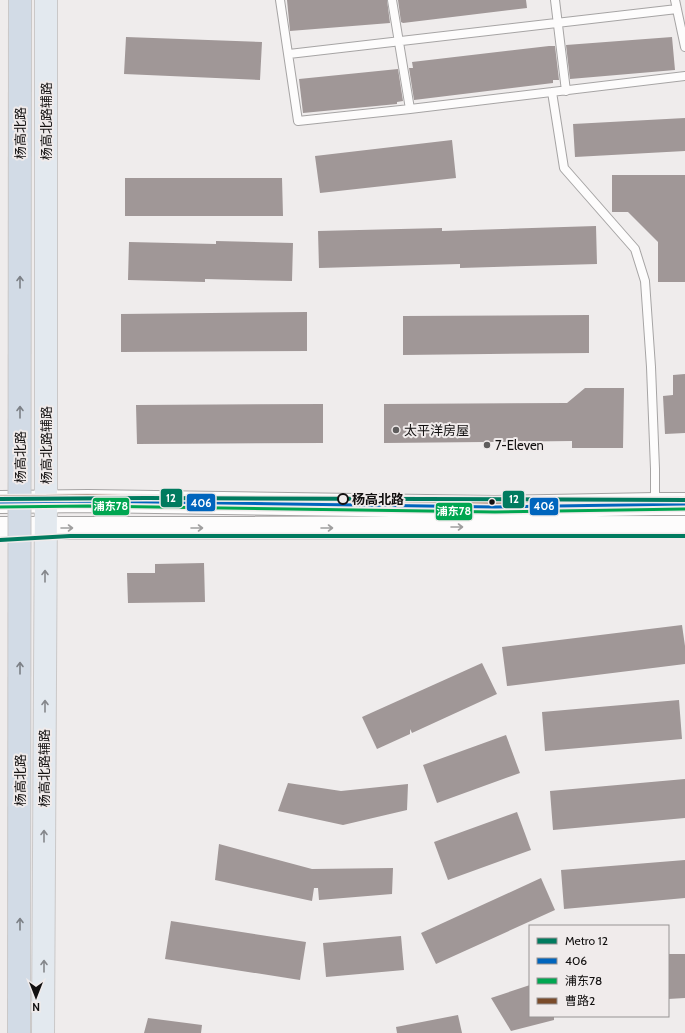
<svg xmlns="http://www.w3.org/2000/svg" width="685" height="1033" font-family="Cabin,'Noto Sans SC',sans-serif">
	<rect width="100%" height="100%" fill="#efecec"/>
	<path fill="#a09797" d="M287 0H387L390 23 290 31Z
		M398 0H526L527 8 403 23 401 22Z
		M126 37 262 42 260 80 124 74Z
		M672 37 675 70 570 79 566 45Z
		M549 46H555L559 80H553V83L414 100 409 68H413L412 62Z
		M398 69 403 101 397 102V104L303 113 299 79Z
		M685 118V151L575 157 573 124Z
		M452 140 456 178 320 193 315 156Z
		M612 175H685V282H658V242L628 212H612Z
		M125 178H282L283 216H125Z
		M596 226 597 264 460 268V264L319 268 318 231 442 228V231Z
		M216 241 293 243 292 281 205 279V282L128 280 129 242 216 244Z
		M307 312V351L121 352V314Z
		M589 315V353L403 355V316Z
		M685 374V433L665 434 663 396 673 395V375Z
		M585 388H624L623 448H572V441L384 443V404L567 403Z
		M323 404V443L137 444 136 405Z
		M204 563 205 602 128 603 127 573H155V564Z
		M682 625 685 646V664L507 686 502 647Z
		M482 663 497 694 412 733 410 729V734L377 749 362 717Z
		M679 700 682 739 545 751 542 712Z
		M506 735 520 773 437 803 423 765Z
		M685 779V818L553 830 550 791Z
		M288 783 341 791 408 784 407 810 343 825 278 811Z
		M517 812 531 850 448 880 434 842Z
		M219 844 312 869 393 868 392 894 319 900 318 888H314L312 901 215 880Z
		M685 860V898L564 909 561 870Z
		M541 878 555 910 436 964 421 933Z
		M171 921 306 942 300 980 165 959Z
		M401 936 404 970 326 977 323 943Z
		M668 954H685V998L668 999Z
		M530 985V1016H554V1020L511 1031 491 998Z
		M458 1015 462 1033H397L396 1027Z
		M148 1018 202 1025 201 1033H144Z"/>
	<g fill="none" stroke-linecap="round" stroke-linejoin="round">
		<g stroke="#a6a4a4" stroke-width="10">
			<path id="lane" d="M280 0 298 121 410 109 685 76
				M392 0 410 109
				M555 0 566 91
				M675 0 685 47
				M289 54 677 9
				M552 92 564 168 635 249 645 281 651 367 655 469V503"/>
		</g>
		<g stroke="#a6a4a4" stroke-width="24">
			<path id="secondary" d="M0 502 88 501 495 507 655 504H685
				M0 528 685 527"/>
		</g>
		<g stroke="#cac8c8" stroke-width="24">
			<path id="primary" d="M43 1033 46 502V0"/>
		</g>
		<use href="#lane" stroke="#fdfcfc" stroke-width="8"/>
		<use href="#secondary" stroke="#fdfcfc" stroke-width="22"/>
		<use href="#primary" stroke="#e3e9ef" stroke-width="22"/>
		<g stroke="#cac8c8" stroke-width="24" stroke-linecap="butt">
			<path id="highway-bridge" d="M19 1033 20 0"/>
		</g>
		<use href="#highway-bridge" stroke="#d2dbe6" stroke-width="22"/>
		<g stroke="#f0ebeb" stroke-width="6">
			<path id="bus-1" d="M0 502 88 501 495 507 685 504"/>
		</g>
		<g stroke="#f0ebeb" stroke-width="6">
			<path id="bus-2" d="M0 507 88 506 495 512 685 509"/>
		</g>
		<g stroke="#f0ebeb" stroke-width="6">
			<path id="bus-3" d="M0 497 88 496 495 502 685 499"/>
		</g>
		<use href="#bus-1" stroke="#0065bd" stroke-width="3"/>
		<use href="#bus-2" stroke="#00a651" stroke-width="3"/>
		<use href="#bus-3" stroke="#7a4b2a" stroke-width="3"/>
		<g stroke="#f0ebeb" stroke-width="7">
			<path id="metro-1" d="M0 499 146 498 685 500
				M0 540 70 536H685"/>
		</g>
		<use href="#metro-1" stroke="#007b5f" stroke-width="4"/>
	</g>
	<defs><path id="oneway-shaft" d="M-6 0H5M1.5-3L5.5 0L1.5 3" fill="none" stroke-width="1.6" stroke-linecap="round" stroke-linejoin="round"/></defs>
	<g stroke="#7c8086">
		<use href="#oneway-shaft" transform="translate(20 282) rotate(-90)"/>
		<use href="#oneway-shaft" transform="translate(20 412) rotate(-90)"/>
		<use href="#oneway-shaft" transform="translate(20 668) rotate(-90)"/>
		<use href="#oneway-shaft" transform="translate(20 924) rotate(-90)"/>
	</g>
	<g stroke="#9f9e9e">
		<use href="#oneway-shaft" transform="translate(457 527)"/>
		<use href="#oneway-shaft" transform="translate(67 528)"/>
		<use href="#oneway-shaft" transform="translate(197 528)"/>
		<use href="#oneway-shaft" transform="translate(327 528)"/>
	</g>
	<g stroke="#85878b">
		<use href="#oneway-shaft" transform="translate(45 576) rotate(-90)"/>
		<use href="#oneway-shaft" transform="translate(45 706) rotate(-90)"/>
		<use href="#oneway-shaft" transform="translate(44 836) rotate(-90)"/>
		<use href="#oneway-shaft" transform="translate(44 966) rotate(-90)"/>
	</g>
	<g fill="#5f5d5d" stroke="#f0ebeb" stroke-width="1.5">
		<circle cx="396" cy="430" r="4"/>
		<circle cx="487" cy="445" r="4"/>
	</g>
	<circle fill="#f0ebeb" stroke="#121010" stroke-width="2" cx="343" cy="499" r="5"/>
	<circle fill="#121010" stroke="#f0ebeb" stroke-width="1.5" cx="492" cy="502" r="3.5"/>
	<g text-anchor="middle" stroke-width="4" stroke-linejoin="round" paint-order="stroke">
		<g font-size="13" fill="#121010" stroke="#f0ebeb">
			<text transform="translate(46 121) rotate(-90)" y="5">杨高北路辅路</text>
			<text transform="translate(20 133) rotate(-90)" y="5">杨高北路</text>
			<text transform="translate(46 445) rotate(-90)" y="5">杨高北路辅路</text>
			<text transform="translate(20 457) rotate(-90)" y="5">杨高北路</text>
			<text transform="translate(44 768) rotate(-90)" y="5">杨高北路辅路</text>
			<text transform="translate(20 780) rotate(-90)" y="5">杨高北路</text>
		</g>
		<g font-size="13" fill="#121010" stroke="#f0ebeb" text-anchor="start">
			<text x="404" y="435">太平洋房屋</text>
			<text x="495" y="450">7-Eleven</text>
		</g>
		<g font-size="13" font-weight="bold" fill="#121010" stroke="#f0ebeb" text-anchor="start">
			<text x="352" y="504">杨高北路</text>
		</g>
	</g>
	<g stroke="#f0ebeb" stroke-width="1.5">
		<rect x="160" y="488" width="23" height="20" rx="4" fill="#007b5f"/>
		<rect x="502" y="490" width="23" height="19" rx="4" fill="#007b5f"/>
		<rect x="186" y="493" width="30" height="19" rx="4" fill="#0065bd"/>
		<rect x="529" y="497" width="30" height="19" rx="4" fill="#0065bd"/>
		<rect x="92" y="497" width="38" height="19" rx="4" fill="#00a651"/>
		<rect x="435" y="502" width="38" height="19" rx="4" fill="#00a651"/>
	</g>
	<g font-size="11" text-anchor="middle" font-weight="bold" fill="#fff">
		<text x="171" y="502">12</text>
		<text x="514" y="503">12</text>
		<text x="201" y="507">406</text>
		<text x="544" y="510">406</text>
		<text x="111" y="510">浦东78</text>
		<text x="454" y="515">浦东78</text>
	</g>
	<rect x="529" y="925" width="140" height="92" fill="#f0ebeb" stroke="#979393"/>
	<rect x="537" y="938" width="20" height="6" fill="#007b5f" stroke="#979393"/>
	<text x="565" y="945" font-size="12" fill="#121010">Metro 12</text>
	<rect x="537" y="958" width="20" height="6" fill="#0065bd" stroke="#979393"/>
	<text x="565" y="965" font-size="12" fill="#121010">406</text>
	<rect x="537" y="978" width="20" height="6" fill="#00a651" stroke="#979393"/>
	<text x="565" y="985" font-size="12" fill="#121010">浦东78</text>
	<rect x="537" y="998" width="20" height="6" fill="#7a4b2a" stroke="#979393"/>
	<text x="565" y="1005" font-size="12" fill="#121010">曹路2</text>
	<g transform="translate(36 997) rotate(180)" stroke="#f0ebeb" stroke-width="3" paint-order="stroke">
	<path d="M0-3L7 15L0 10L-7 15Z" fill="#121010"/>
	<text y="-6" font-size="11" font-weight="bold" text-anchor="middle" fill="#121010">N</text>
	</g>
</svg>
